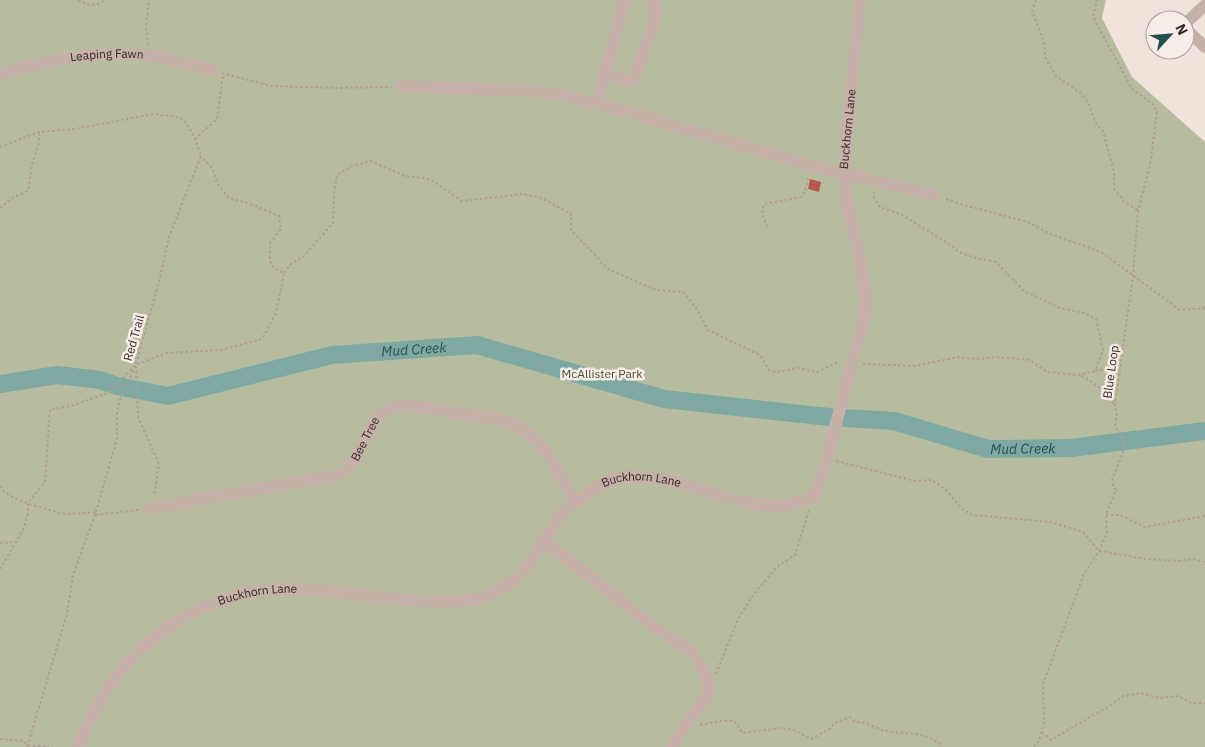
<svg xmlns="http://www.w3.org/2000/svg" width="1205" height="747" font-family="'IBM Plex Sans',sans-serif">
	<rect width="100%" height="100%" fill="#efe3dc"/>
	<path fill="#b8bc9e" d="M0 0H1106L1102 18 1132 77 1205 142V747H0Z"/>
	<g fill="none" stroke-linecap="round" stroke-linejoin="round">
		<g stroke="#7ea9a3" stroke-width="18">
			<path id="s1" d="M0 384 57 375 100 380 117 386 168 396 332 355 477 345 664 399 829 417"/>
			<path id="s2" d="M845 418 894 421 988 449 1071 448 1205 431"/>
		</g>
	</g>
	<path fill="#b95650" d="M810 179 821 182 819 192 808 189Z"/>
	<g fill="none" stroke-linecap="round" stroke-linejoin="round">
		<path stroke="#b19b94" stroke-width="2" stroke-dasharray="2.5 2.5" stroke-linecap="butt" d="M78 0C90 5 94 8 105 0
			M1036 0 1032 11 1043 40 1046 59 1057 77 1081 93 1089 104 1095 122 1103 131 1114 172V188L1124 202 1138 210
			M148 45 146 26 149 0
			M222 73 271 86 336 88 391 87
			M195 139 217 119 223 74
			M0 147 39 132 75 129 153 114 179 117 184 120 193 134 201 156 169 237 159 281 136 365 119 402 117 413V439L95 515 73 575 67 614 27 747
			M946 199 960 204 1028 222 1050 234 1101 252 1180 310 1205 308
			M0 208 14 197 28 191 32 165 39 142V133
			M767 227 762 212 764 204 801 197 805 192 809 176
			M284 273 291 264 304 256 333 223 334 193 337 175 352 166 371 161 405 176 424 178 433 181 462 201 522 194 542 198 571 214V230L597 257 602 264 612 271 656 290 683 292 697 309 708 330 760 355 769 370 777 372 798 368 817 372 836 363H840
			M863 364 914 366 958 357 976 359 997 357 1030 360 1047 372 1079 375 1095 371 1103 350 1096 319 1085 313 1060 308 1024 291 996 262 976 258 959 252 946 242 902 215 880 207 874 198V192
			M136 366 138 417 159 464 154 496
			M1095 371 1119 366
			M1081 376C1095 382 1105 393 1115 405
			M836 461 915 481 932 480 945 489 963 510 973 515 1051 522 1083 532 1099 551 1145 559 1180 561 1193 559 1205 562
			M0 486C7 501 45 508 61 513 72 515 83 512 95 513V515L138 510
			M1106 515H1120L1145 527 1205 516
			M0 543 15 542
			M0 569 23 530 28 514V503L45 482 50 409 71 406 108 393 136 365 166 353 221 350 262 339 276 313 284 273C266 266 271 260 270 243L281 229 279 216 254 205 229 198 217 183 213 169 201 156
			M716 674 738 619 754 594 778 566 795 555 809 510
			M700 725 720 721H734L743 733 781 728 794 730 811 739 830 729 834 723 850 717 855 722C867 721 876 730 888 731 910 735 926 731 943 747
			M1042 732 1051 740 1111 705 1123 696 1140 693 1159 698 1178 696 1191 703H1205
			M0 739 24 741 27 745 49 747
			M1034 747 1039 741 1044 723 1043 684 1084 574 1099 551 1107 533 1106 515 1116 490 1113 485 1112 480 1123 453V438L1115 426 1117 415 1115 405 1133 276 1138 211 1150 166 1157 112 1153 104 1132 89 1093 17 1097 0"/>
		<g stroke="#c6b1a9" stroke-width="12">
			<path d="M1185 24 1205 5"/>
			<path d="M1185 28 1205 47"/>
			<path id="s3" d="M0 74C48 60 95 50 145 55 168 58 191 65 213 70"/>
			<path d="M604 74 629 81 634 79 654 22 656 7 650 0"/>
			<path d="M401 86 531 91 562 95 618 109 812 166 935 195"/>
			<path d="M596 104 625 0"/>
			<path id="s4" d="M148 509 337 475 349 467 354 461 376 418 392 407 409 405 507 421C541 434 558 471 575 502"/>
			<path d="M544 540 659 631 690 650 703 668 710 690C699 710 682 726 673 747"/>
			<path id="s5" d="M78 747C111 661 174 602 267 590 293 587 319 590 345 593 379 597 452 608 482 597 497 592 512 583 522 572 539 554 548 529 564 511 571 504 580 498 588 493 598 486 608 480 619 478 672 468 728 508 780 506 792 505 803 501 814 497L827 458 852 363 864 319 866 298 859 253 847 206 844 168 860 0"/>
		</g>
	</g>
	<g text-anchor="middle" stroke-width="5" stroke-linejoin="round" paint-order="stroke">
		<g font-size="12" fill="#342a28" stroke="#f7ede8">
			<text dy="4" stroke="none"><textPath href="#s3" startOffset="109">Leaping Fawn</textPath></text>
			<text dy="4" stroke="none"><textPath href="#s5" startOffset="1239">Buckhorn Lane</textPath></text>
			<text transform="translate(134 338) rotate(-74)" y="4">Red Trail</text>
			<text transform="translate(1111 372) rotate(-82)" y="4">Blue Loop</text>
			<text dy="4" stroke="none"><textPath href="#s4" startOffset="239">Bee Tree</textPath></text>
			<text dy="4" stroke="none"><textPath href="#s5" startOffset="684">Buckhorn Lane</textPath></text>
			<text dy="4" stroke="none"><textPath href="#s5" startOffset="249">Buckhorn Lane</textPath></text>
		</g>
		<g font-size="12" fill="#494f2f" stroke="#f7ede8">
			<text x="602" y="378">McAllister Park</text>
		</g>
		<g font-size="14" font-style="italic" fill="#22514b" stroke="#f7ede8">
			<text dy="5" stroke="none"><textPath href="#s1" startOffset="422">Mud Creek</textPath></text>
			<text dy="5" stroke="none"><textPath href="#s2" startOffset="182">Mud Creek</textPath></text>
		</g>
	</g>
	<g transform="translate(1170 35) rotate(64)"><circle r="24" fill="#f7ede8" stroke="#a99f9b"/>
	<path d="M0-4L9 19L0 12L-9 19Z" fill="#22514b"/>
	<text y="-8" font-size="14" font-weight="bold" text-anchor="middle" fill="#342a28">N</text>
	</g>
</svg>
